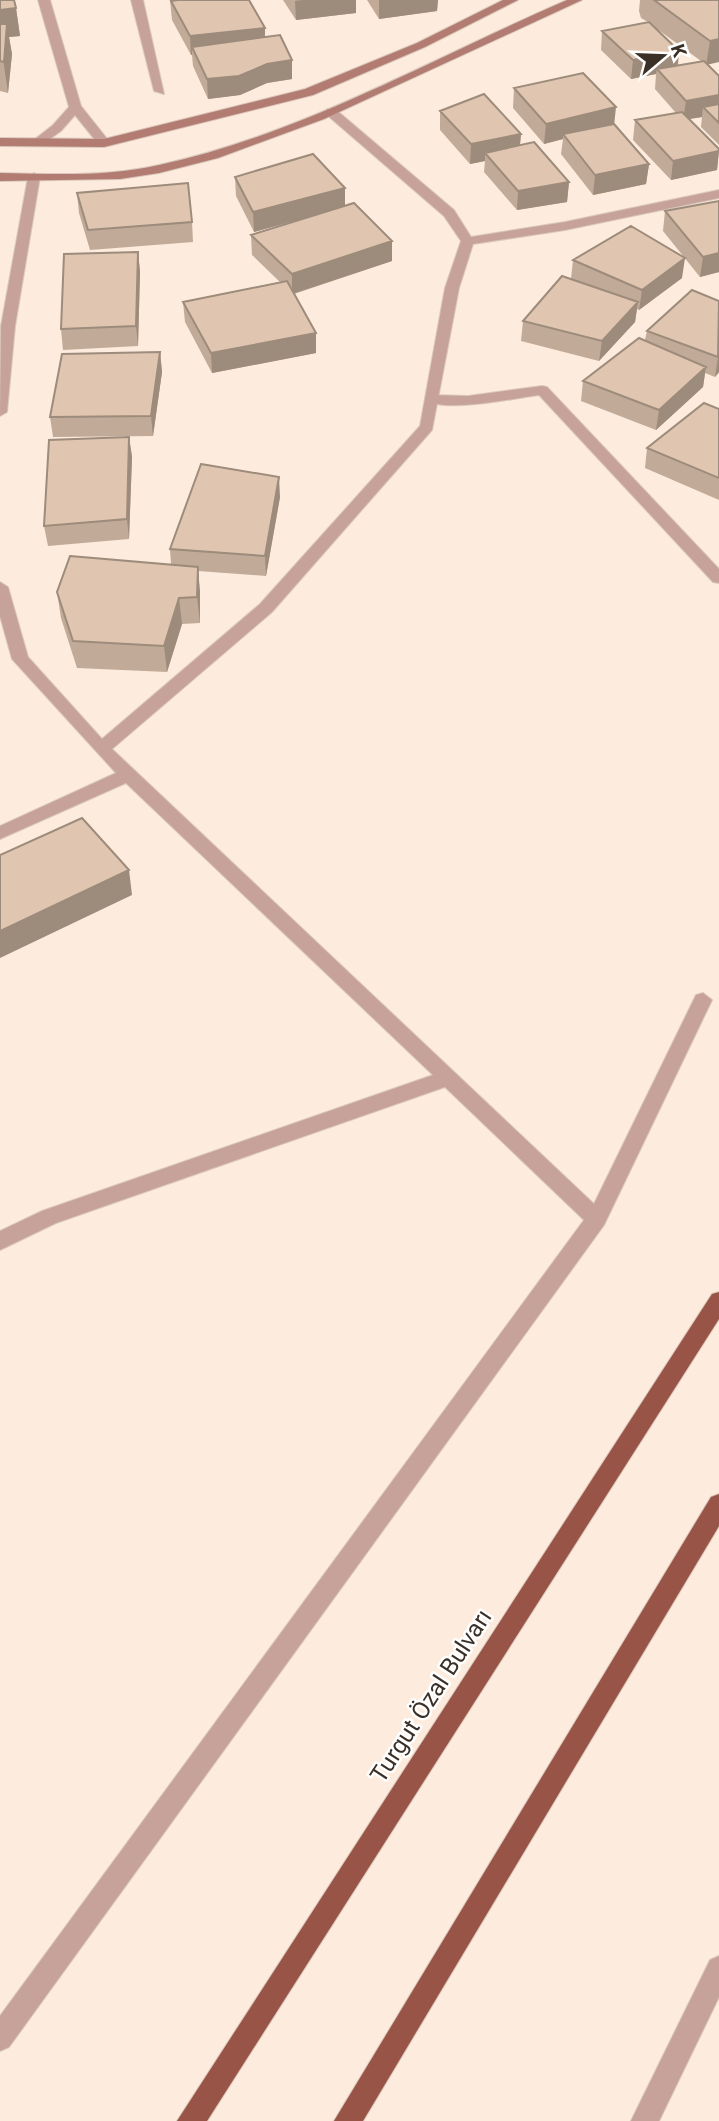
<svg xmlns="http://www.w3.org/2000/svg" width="719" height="2121" font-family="Roboto,sans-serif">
	<rect width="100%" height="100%" fill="#fdebdd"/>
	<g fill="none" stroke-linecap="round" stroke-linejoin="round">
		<g stroke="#dac9bc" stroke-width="2">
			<path id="service" d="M542 386 547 387 719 569V583L713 582 539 395C516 398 441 414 425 399L432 395 468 396Z"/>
		</g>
		<g stroke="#dac9bc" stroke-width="2">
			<path id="minor" d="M38 0H50L81 106 108 140V146H100L75 115 61 131 40 146 30 143 53 125 69 107Z
				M131 0H143L164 94 154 91Z
				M327 109H335L454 210 471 237 565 222 719 190V198L565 230 473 244 459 288 432 430 272 612 112 749 594 1204 696 995 703 993 712 1000 604 1225 9 2047 0 2051V2016L584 1220 445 1087 56 1223 0 1250V1231L42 1211 433 1075 126 783 0 839V826L116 773 12 659 0 616V582L8 587 28 657 102 739 260 604 420 426 445 288 461 241 444 216 327 115Z
				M34 173 40 177 15 326 7 412 0 416 1 326 28 177Z
				M719 1956V1997L659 2121H631L710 1960Z"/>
		</g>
		<g stroke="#dac9bc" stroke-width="2">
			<path id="secondary" d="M503 0H518L425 47 313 95 104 147 0 146V138L104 139 305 89 417 43Z
				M567 0H582L324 119 218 158 159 173 120 179 0 181V173C53 174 107 177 159 165 302 134 433 58 567 0Z"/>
		</g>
		<g stroke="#dac9bc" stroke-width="2">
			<path id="trunk" d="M719 1292V1319L207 2121H177L712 1294Z
				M719 1494V1526L363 2121H334L711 1497Z"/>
		</g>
		<use href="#service" fill="#c7a29b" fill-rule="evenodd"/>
		<use href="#minor" fill="#c7a29b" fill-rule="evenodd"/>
		<use href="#secondary" fill="#b27c72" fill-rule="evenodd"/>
		<use href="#trunk" fill="#995448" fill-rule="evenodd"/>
	</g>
	<path fill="#c1aa97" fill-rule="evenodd" d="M0 0 16 8 20 36 9 37 12 54 8 93 0 91Z
		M170 0H249L265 37 292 79 267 83 240 95 208 99 193 66 192 55H191L172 20Z
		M283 0H356V13L296 20Z
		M367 0H438L437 11 379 19Z
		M640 0H719L708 65 719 76V145L701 127 702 117 689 119 719 149 717 170 671 180 633 140 635 120 676 113 655 89 656 74 631 79 601 50 602 31 648 22 641 18 639 11ZM653 26 701 61 678 66 679 51Z
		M514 88 614 125 649 164 646 184 593 195 561 154 563 139 544 144 513 108Z
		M440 111 521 134 520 145 569 182 567 202 517 210 484 172 485 161 470 164 440 130Z
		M235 177 345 206 392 261 294 294 316 333V353L212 373 185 322 183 302 280 282 252 255 251 235 312 216 254 232 236 196Z
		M77 193 192 222 193 242 90 250 79 213Z
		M719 201V272L700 277 663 231 665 211Z
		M138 252 140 272 138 346 63 350 61 329Z
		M573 260 682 278 639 310 637 309 635 322 599 361 521 341 523 321 571 279Z
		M719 301V372L715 377 705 373 703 387 656 430 581 401 583 381 645 340 647 331Z
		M160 352 162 372 153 436 53 437 50 417Z
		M719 409V500L645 468 647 448Z
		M129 437 132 457 129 539 48 546 44 526Z
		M280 497 266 576 198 571 200 593V623L182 624 167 672 77 668 61 618 57 592 171 564 170 549Z"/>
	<path fill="#9d8b7b" d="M0 0 16 8 20 36 9 37 12 54 8 93 0 38Z
		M302 0H356V13L296 20 295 1Z
		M379 0H438L437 11 379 19Z
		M265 28V47H192V55H191L190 36Z
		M719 39V62L706 65 710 41Z
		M679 51 677 70 657 69 656 74 631 79 633 60Z
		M292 60V79L267 83 240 95 208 99 207 79 267 64Z
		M719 95V113L703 107 702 117 683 120 686 101Z
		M616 107 614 126 563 134V139L544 144 546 124Z
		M521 134 519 154 485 153V161L470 164 471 144Z
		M719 151 717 170 671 180 673 161Z
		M649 164 646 184 593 195 595 175Z
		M569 182 567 202 517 210 518 191Z
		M345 188V207L254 232 253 212Z
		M392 241V261L292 294V274Z
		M138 252 140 272 138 346 136 326Z
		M719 253V272L700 277 703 257Z
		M685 258 682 278 639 310 642 290Z
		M638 302 635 322 599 361 602 341Z
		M316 333V353L212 373 211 353Z
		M160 352 162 372 153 436 151 416Z
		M719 356V372L715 377 718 357Z
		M706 367 703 387 656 430 659 410Z
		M129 437 132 457 129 539 127 519Z
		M279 477 280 497 266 576 265 556Z
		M198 567 200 593V623L197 597Z
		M179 598 182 624 167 672 164 646Z
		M129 870 132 895 0 958V931Z"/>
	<path fill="#e0c6b0" stroke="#9d8b7b" stroke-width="2" d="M0 0H14L16 8 0 10Z
		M178 0H249L265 28 190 36 171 1Z
		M654 0H719V39L710 41Z
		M649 22 679 51 633 60 602 31Z
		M0 24H7L4 62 0 61Z
		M280 35 292 60 267 64 239 76 207 79 192 47Z
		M704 61 719 76V95L686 101 657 69Z
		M583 73 616 107 546 124 514 88Z
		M484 94 521 134 471 144 440 111Z
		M719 104V123L703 107Z
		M682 112 719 149V151L673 161 635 120Z
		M614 124 649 164 595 175 563 134Z
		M534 142 569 182 518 191 485 153Z
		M313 154 345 188 253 212 235 177Z
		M188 183 192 222 88 230 77 193Z
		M719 201V253L703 257 665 211Z
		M354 203 392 241 292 274 251 235Z
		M631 226 685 258 642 290 573 260Z
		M138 252 136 326 61 329 64 254Z
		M562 276 638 302 602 341 523 321Z
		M287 281 316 333 211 353 183 302Z
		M692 290 719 301 718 357 647 331Z
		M639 338 706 367 659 410 583 381Z
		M160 352 151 416 50 417 62 354Z
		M704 403 719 409V478L647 448Z
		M129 437 127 519 44 526 49 440Z
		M201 464 279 477 265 556 170 549Z
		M70 556 198 567 197 597 179 598 164 646 73 641 57 592Z
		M82 818 129 870 0 931V855Z"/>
	<g text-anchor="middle" stroke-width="5" stroke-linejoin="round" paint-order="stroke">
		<g font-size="24" fill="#3b3027" stroke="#fff">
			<text transform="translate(431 1696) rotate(-57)" y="8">Turgut Özal Bulvarı</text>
		</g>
	</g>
	<g transform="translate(663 56) rotate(71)" stroke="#ffffff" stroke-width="5" paint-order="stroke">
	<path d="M0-5L12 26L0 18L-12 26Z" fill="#3b3027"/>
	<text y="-10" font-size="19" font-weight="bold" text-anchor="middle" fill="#3b3027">K</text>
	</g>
</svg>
